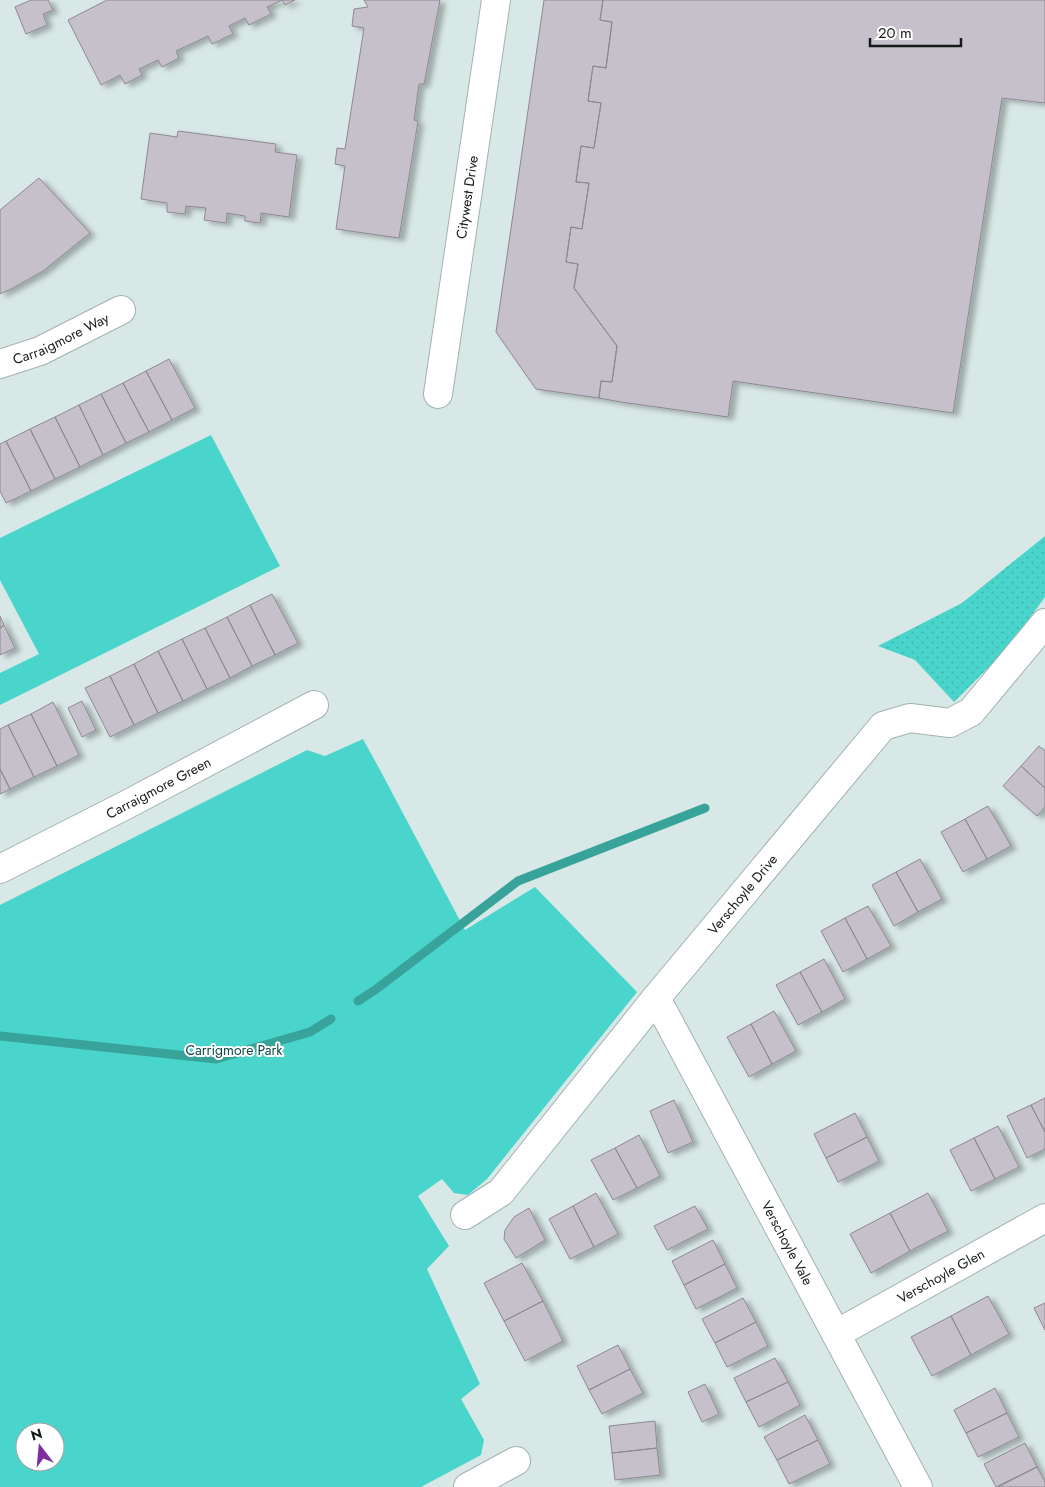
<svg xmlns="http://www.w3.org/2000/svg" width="1045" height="1487" font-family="Jost,sans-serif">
	<defs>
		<pattern id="grass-dots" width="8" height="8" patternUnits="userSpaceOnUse" patternTransform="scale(1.25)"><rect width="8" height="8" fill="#49d5cb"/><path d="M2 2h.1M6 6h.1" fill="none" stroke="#3fb6ae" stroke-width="1.8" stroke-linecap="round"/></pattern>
		<filter id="shadow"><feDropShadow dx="5.5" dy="3" stdDeviation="2.5" flood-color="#0004"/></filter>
	</defs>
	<rect width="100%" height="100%" fill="#d8e8e6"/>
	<path fill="url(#grass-dots)" d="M1045 536V597L1007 649 954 702 915 660 878 646 962 603Z"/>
	<path fill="#49d5cb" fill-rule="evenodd" d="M211 435 280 566 0 705V673L39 654 0 580V538Z
		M363 739 380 770 465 930 535 887 637 992 487 1179 468 1195 454 1193 442 1179 418 1196 449 1246 427 1269 480 1384 461 1399 484 1440 481 1455 421 1487H0V905L307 750 325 756ZM25 1432H55V1462H25Z"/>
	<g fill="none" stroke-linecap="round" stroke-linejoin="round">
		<path stroke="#38a39a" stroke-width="9" d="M358 1001 375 990 518 881 705 808
			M0 1036 216 1059 310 1032 331 1019"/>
	</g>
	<path fill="#c6c0ca" stroke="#8e8892" filter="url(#shadow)" d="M31 0H48L53 10 43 14 47 25 26 34 15 7Z
		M107 0H282L267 7 271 14 249 25 245 18 229 26 233 34 212 44 208 36 176 51 179 58 162 67 158 60 139 69 142 75 125 84 120 75 101 85 68 20Z
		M282 0H295L285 5Z
		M364 0H440L424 84H419L414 120 418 121 399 238 336 229 345 166 335 164 337 148 345 149 364 28 352 26 354 9 368 7Z
		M544 0H603L600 20 612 22 606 68 593 66 588 101 601 103 594 148 581 146 576 182 589 183 582 229 571 227 566 262 578 264 574 288 617 346 612 382 601 381 599 398 536 389 496 332Z
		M603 0H1045V103L1002 98 953 413 733 381 728 417 621 402 599 398 601 381 612 382 617 346 574 288 578 264 566 262 571 227 582 229 589 183 576 182 581 146 594 148 601 103 588 101 593 66 606 68 612 22 600 20Z
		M178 131 276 144 275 152 297 155 289 217 261 213 260 223 245 221V216L227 213 226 223 204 220 206 208 186 206 185 214 167 212V203L141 199 150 133 177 137Z
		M39 178 90 233 43 271 13 288 0 294V210Z
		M169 359 195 408 172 420 146 371Z
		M146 371 172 420 149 432 123 383Z
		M123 383 149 432 126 443 101 394Z
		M101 394 126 443 103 455 79 405Z
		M79 405 103 455 80 467 55 417Z
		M55 417 80 467 55 479 30 429Z
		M30 429 55 479 31 491 6 441Z
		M6 441 31 491 6 503 0 491V444Z
		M272 594 298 643 275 655 250 605Z
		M250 605 275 655 252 666 227 617Z
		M0 616 4 625 0 628Z
		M227 617 252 666 230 678 205 628Z
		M4 625 15 648 0 655V628Z
		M205 628 230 678 207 689 182 639Z
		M182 639 207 689 183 701 158 651Z
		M158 651 183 701 158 713 134 664Z
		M134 664 158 713 134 725 110 676Z
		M110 676 134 725 110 737 85 688Z
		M82 701 96 730 82 737 68 708Z
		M53 702 79 755 57 766 31 714Z
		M31 714 57 766 34 777 8 725Z
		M8 725 34 777 10 789 0 769V729Z
		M1039 746 1045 751V788L1021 766Z
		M1021 766 1045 788V807L1037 816 1003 786Z
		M0 769 10 789 0 794Z
		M988 806 1011 846 987 859 965 819Z
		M965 819 987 859 963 872 941 832Z
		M920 859 942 899 918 912 896 872Z
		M896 872 918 912 894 926 872 885Z
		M868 906 891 946 867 959 845 918Z
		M845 918 867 959 843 972 821 931Z
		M824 959 845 999 822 1012 800 972Z
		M800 972 822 1012 798 1025 776 985Z
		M774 1011 796 1051 772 1064 751 1024Z
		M751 1024 772 1064 749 1077 727 1037Z
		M1045 1098V1132L1031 1105Z
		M674 1100 693 1142 668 1153 650 1111Z
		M1031 1105 1045 1132V1149L1027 1158 1007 1116Z
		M855 1113 867 1137 826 1158 814 1134Z
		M998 1126 1019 1167 995 1179 974 1138Z
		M639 1135 660 1176 637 1188 615 1148Z
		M867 1137 879 1161 838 1182 826 1158Z
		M974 1138 995 1179 971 1191 950 1150Z
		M615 1148 637 1188 613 1200 591 1160Z
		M596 1193 618 1234 594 1247 573 1206Z
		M928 1193 948 1231 910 1251 890 1213Z
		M573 1206 594 1247 570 1259 549 1219Z
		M695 1206 708 1229 667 1250 654 1226Z
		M529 1208 545 1240 516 1258 504 1239 505 1230 514 1217Z
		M890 1213 910 1251 871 1273 850 1234Z
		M713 1240 725 1264 684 1285 672 1261Z
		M522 1263 543 1301 504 1321 484 1283Z
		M725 1264 737 1288 696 1309 684 1285Z
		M988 1296 1009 1334 971 1355 951 1316Z
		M743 1298 756 1322 715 1343 702 1319Z
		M543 1301 563 1341 525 1361 504 1321Z
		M1045 1303V1330L1034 1308Z
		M951 1316 971 1355 932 1376 911 1337Z
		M756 1322 768 1346 727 1367 715 1343Z
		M618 1345 630 1369 589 1390 577 1366Z
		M775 1358 788 1382 746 1402 734 1378Z
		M630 1369 643 1393 602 1414 589 1390Z
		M788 1382 800 1405 759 1427 746 1402Z
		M705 1384 719 1414 702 1422 688 1392Z
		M995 1388 1007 1413 966 1433 954 1410Z
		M1007 1413 1019 1437 978 1457 966 1433Z
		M805 1415 818 1440 777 1460 764 1437Z
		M655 1421 657 1448 612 1453 609 1426Z
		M818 1440 830 1464 789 1484 777 1460Z
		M1025 1443 1037 1467 996 1487 984 1464Z
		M657 1448 660 1475 615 1480 612 1453Z
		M1037 1467 1045 1482V1487H998Z"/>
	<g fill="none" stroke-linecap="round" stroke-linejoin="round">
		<g stroke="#a3b2b0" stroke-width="30">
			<g id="minor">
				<path id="s1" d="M0 364 40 351 121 310"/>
				<path id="s2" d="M438 394 496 0"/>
				<path id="s3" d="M0 869 128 804 314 705"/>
				<path id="s4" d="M656 998 918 1487"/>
				<path id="s5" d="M465 1215 501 1192 656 998 883 726 910 718 950 723 971 712 1045 623"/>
				<path id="s6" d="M836 1334 1045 1218"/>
				<path d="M468 1487 516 1461"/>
			</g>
		</g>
		<use href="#minor" stroke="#fff" stroke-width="28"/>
	</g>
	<g text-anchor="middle" stroke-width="4" stroke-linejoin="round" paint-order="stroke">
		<g font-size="14" fill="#151b1a" stroke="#fff">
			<text dy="5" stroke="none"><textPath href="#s2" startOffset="199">Citywest Drive</textPath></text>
			<text dy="5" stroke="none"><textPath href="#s1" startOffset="66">Carraigmore Way</textPath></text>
			<text dy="5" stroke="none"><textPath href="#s3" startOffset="178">Carraigmore Green</textPath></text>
			<text dy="5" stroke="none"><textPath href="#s5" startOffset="426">Verschoyle Drive</textPath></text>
			<text dy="5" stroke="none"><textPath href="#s4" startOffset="278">Verschoyle Vale</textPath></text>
			<text dy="5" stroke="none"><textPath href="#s6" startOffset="120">Verschoyle Glen</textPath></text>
		</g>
		<g font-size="14" fill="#0a4a45" stroke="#fff">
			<text x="234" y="1055">Carrigmore Park</text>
		</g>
	</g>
	<g transform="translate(40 1447) rotate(344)"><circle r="24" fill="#ffffff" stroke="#a1a4a3"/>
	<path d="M0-4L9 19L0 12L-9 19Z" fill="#7d2fa0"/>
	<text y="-8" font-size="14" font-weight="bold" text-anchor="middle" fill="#151b1a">N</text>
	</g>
	<path d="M870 38v8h91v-8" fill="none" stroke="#151b1a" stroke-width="2.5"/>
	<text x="878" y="38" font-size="15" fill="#151b1a" stroke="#ffffff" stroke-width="4" paint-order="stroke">20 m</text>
</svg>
